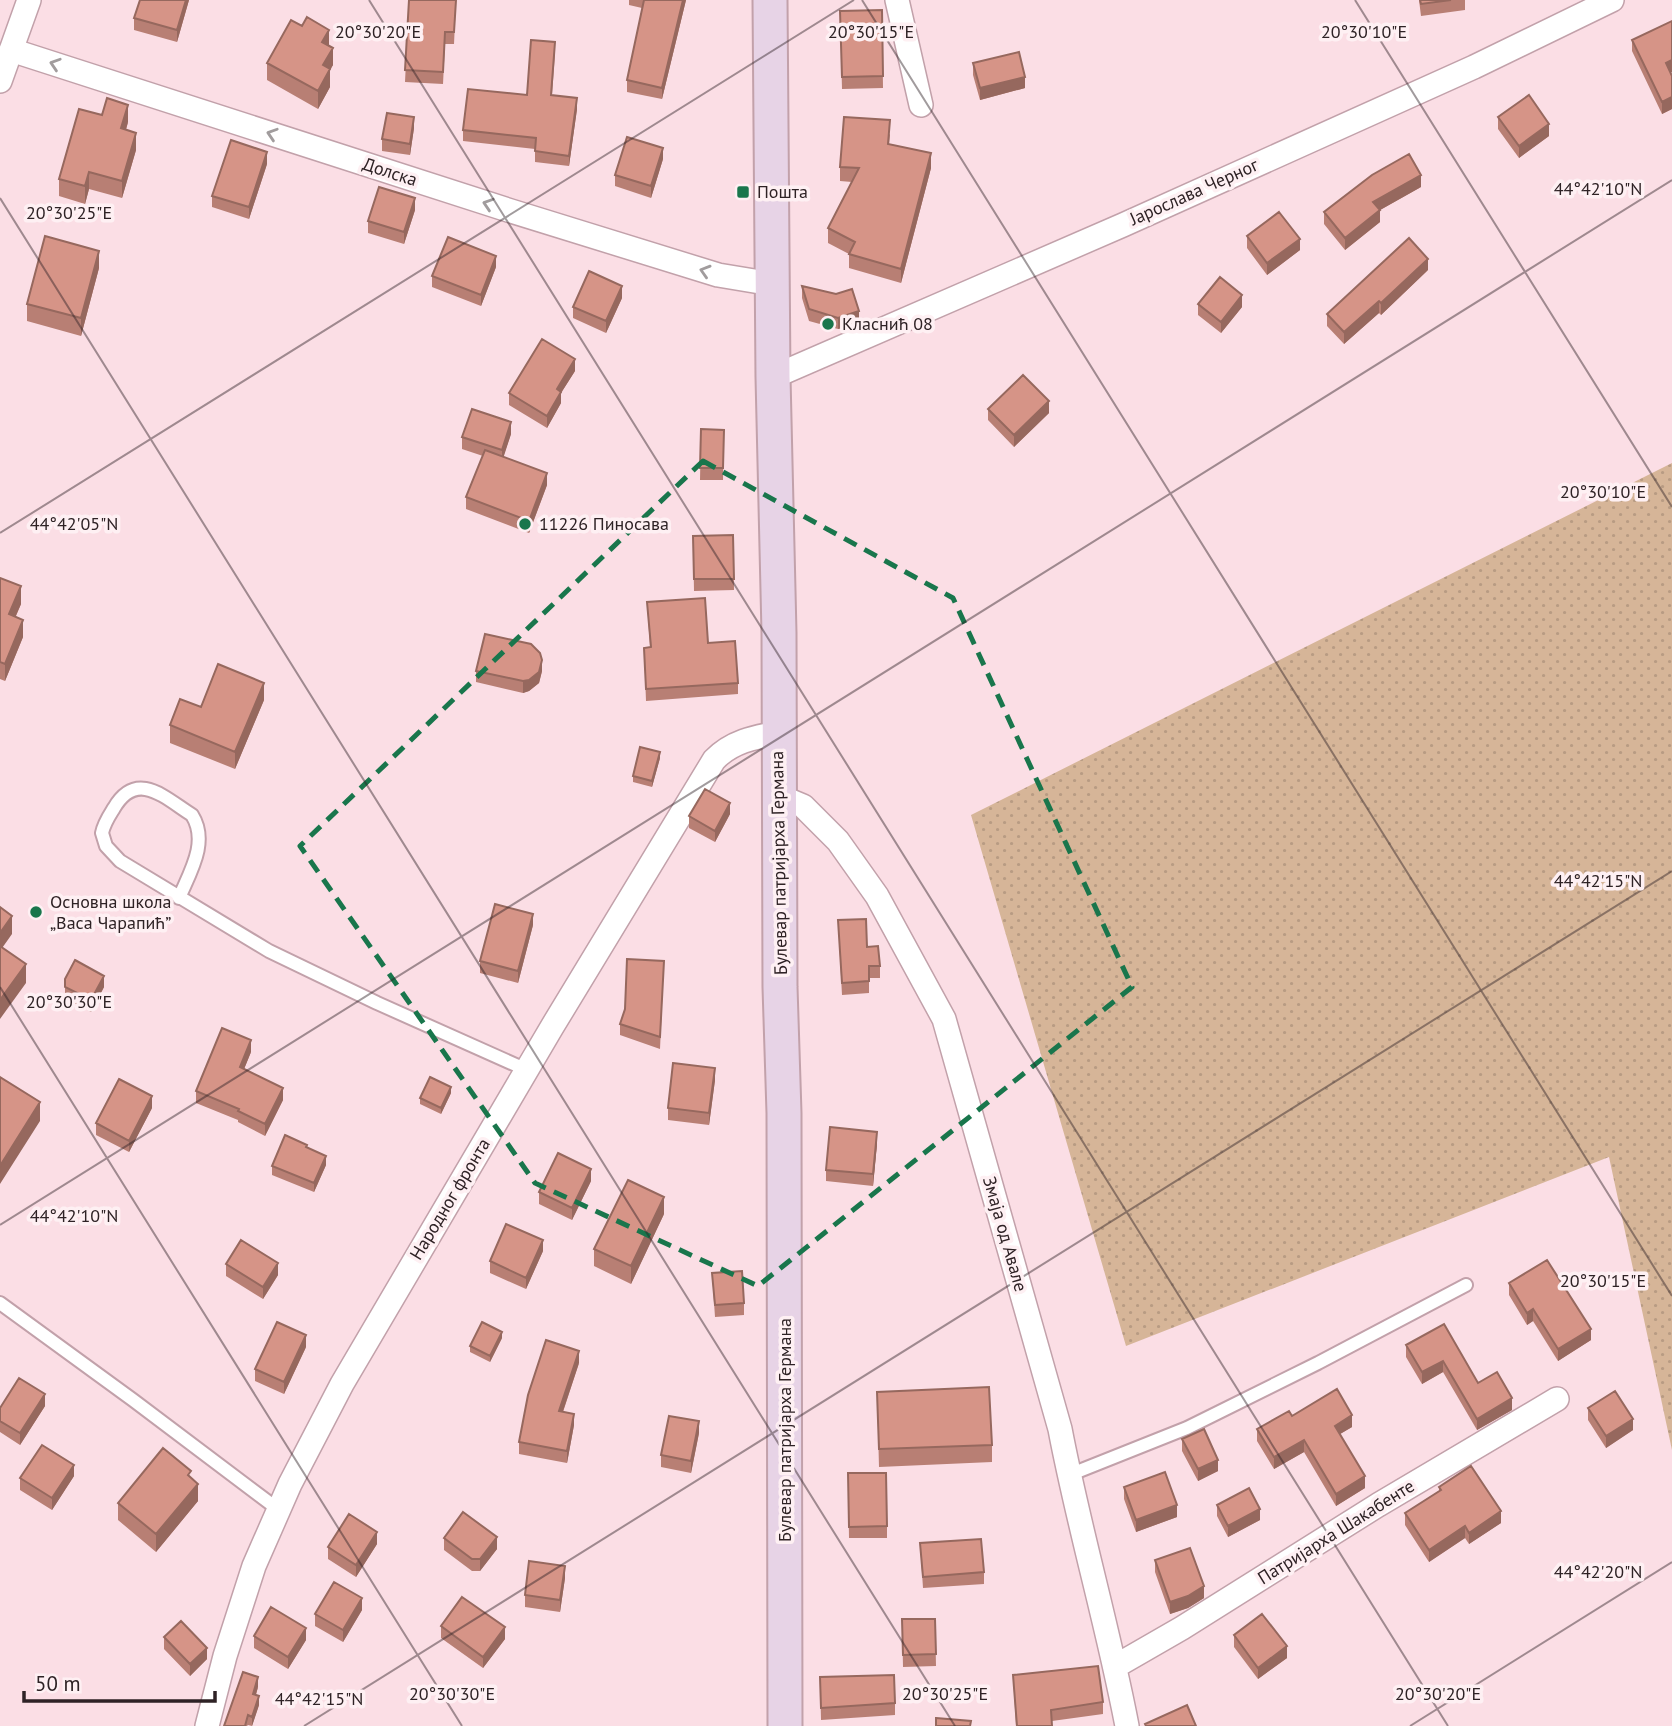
<svg xmlns="http://www.w3.org/2000/svg" width="1672" height="1726" font-family="'PT Sans',sans-serif">
	<defs>
		<pattern id="grass-dots" width="8" height="8" patternUnits="userSpaceOnUse" patternTransform="scale(1.75)"><rect width="8" height="8" fill="#d6b598"/><path d="M2 2h.1M6 6h.1" fill="none" stroke="#b89b83" stroke-width="1.8" stroke-linecap="round"/></pattern>
	</defs>
	<rect width="100%" height="100%" fill="#fbdee5"/>
	<path fill="url(#grass-dots)" d="M1672 463V1450L1609 1157 1126 1346 971 815Z"/>
	<g fill="none" stroke-linecap="round" stroke-linejoin="round">
		<g stroke="#c2a1aa" stroke-width="16">
			<path id="lane" d="M179 898C190 872 209 842 192 815 165 798 137 769 114 808 109 816 104 823 102 833L106 846 120 861 269 951 377 1003 527 1070
				M0 1303 133 1400 279 1510
				M1069 1475 1187 1428 1318 1363 1466 1285"/>
		</g>
		<g stroke="#c2a1aa" stroke-width="26">
			<path id="street" d="M897 0 921 105
				M11 50 511 211 718 275 772 284
				M0 81 29 0
				M773 377 1123 225 1474 67 1612 0
				M779 796 803 806 838 841 877 896 944 1019 1060 1429C1079 1529 1108 1626 1127 1726
				M1116 1666 1182 1628 1378 1505 1557 1399
				M207 1726 225 1656 254 1566 290 1484 342 1384 552 1027 714 760C731 742 754 737 778 733"/>
		</g>
		<g stroke="#c2a1aa" stroke-width="37">
			<path id="secondary" d="M770 0 773 377 779 633 780 987 784 1113 785 1726"/>
		</g>
		<use href="#lane" stroke="#fff" stroke-width="12"/>
		<use href="#street" stroke="#fff" stroke-width="23"/>
		<use href="#secondary" stroke="#e7d3e6" stroke-width="33"/>
	</g>
	<path fill="#b87f74" d="M189 0 177 42 134 30V18Z
		M409 0H456L454 44H445L443 84 405 82Z
		M629 0H686L662 99 627 92V80L642 8 629 5Z
		M1419 0H1465V10L1421 16Z
		M882 10 883 88 842 89 840 11Z
		M1632 40 1670 73 1672 76V109L1662 114 1632 51Z
		M329 46 333 65 330 70V87L318 109 267 80V63Z
		M555 53 552 95 577 109 569 166 535 162V149L463 141V130L527 95Z
		M973 63 1025 88 980 100 973 75Z
		M1498 117 1549 136 1519 158 1498 129Z
		M128 122 126 130 136 150 122 198 89 189 85 204 59 196V179Z
		M414 128 410 155 382 151V139Z
		M890 134 889 145 931 168 901 283 849 268V254L828 243V228L852 182 840 181V167Z
		M663 159 651 198 615 186V175Z
		M267 164 249 219 212 207V196Z
		M1421 187 1380 210V222L1345 250 1324 224V212Z
		M415 210 404 244 368 233V221Z
		M1247 236 1300 250 1267 275 1247 248Z
		M496 267 481 306 432 287V276Z
		M99 268 81 336 27 321V304Z
		M1428 270 1381 315 1379 313 1344 344 1327 326V314Z
		M802 286 859 323 838 329 809 321 802 298Z
		M622 298 606 333 573 318V307Z
		M1198 304 1242 307 1221 333 1198 315Z
		M575 371 561 393V403L547 428 509 405V393Z
		M988 409 1049 413 1014 447 988 420Z
		M701 429 724 430 723 480H700Z
		M511 434 503 457 547 485 529 533 466 509V497L483 456 462 449V437Z
		M733 535 734 590 694 591 693 536Z
		M0 578 21 604 16 616 23 637 5 681 0 679Z
		M647 602 708 643 738 683V694L646 701 644 648 650 647Z
		M476 671H542L539 683 529 691 523 693 476 682Z
		M264 700 235 769 170 743V725L201 707Z
		M660 758 652 787 633 782V776Z
		M730 814 715 842 689 828V816Z
		M838 920 867 947 880 966V978H869V993L842 995Z
		M533 925 518 983 480 973V961Z
		M664 961 660 1049 620 1035V1024Z
		M65 979 104 987 91 1012 65 998Z
		M251 1052 244 1069 283 1100 265 1136 238 1122V1120L196 1103V1091Z
		M715 1080 709 1125 668 1120V1108Z
		M451 1093 441 1114 420 1104V1098Z
		M152 1108 129 1152 96 1135V1123Z
		M877 1144 873 1186 826 1181V1170Z
		M307 1147 326 1165 314 1192 272 1175V1166Z
		M591 1181 572 1220 539 1204V1192Z
		M664 1214 631 1284 594 1266V1249Z
		M543 1251 526 1289 490 1273V1261Z
		M226 1264 278 1275 263 1299 226 1276Z
		M712 1273 744 1303V1315L715 1317Z
		M1509 1283 1591 1340 1558 1361 1533 1321 1527 1325 1509 1295Z
		M1444 1324 1478 1383 1512 1410 1477 1430 1443 1372 1422 1384 1406 1357V1345Z
		M502 1338 490 1362 470 1352V1346Z
		M306 1347 284 1394 255 1381V1369Z
		M579 1363 563 1412 574 1425 567 1463 519 1454V1442Z
		M877 1392 992 1445V1462L879 1467Z
		M45 1406 20 1445 0 1432V1408Z
		M1588 1408 1633 1430 1606 1448 1588 1420Z
		M1292 1416 1352 1427 1340 1434 1365 1488 1336 1506 1304 1452 1274 1469 1257 1441V1429Z
		M699 1433 691 1473 661 1467V1455Z
		M1182 1439 1218 1471 1198 1481 1182 1451Z
		M848 1473 887 1526V1538H849Z
		M74 1476 52 1510 20 1490V1478Z
		M191 1478 198 1501 156 1552 118 1520V1503Z
		M1124 1487 1177 1517 1136 1532 1124 1499Z
		M1439 1487 1501 1523 1469 1544 1465 1538 1429 1562 1405 1525V1513L1439 1491Z
		M1217 1505 1260 1520 1228 1537 1217 1516Z
		M444 1538 497 1549 480 1571H472L444 1550Z
		M920 1543 984 1572V1584L923 1588Z
		M377 1544 356 1577 328 1559V1547Z
		M1155 1560 1204 1598 1188 1608 1170 1614 1155 1572Z
		M565 1578 560 1612 525 1607V1595Z
		M362 1610 343 1642 315 1626V1614Z
		M902 1619H935L936 1666 903 1667Z
		M441 1626 505 1639 483 1668 441 1638Z
		M1234 1635 1287 1658 1258 1679 1234 1647Z
		M254 1636 306 1640 288 1669 254 1648Z
		M164 1637 207 1659 190 1676 164 1649Z
		M1013 1675 1103 1702V1714L1052 1721V1726H1016Z
		M820 1677 895 1703V1715L821 1720Z
		M258 1687 256 1695 259 1705 252 1726 248 1725 247 1726H224Z"/>
	<path fill="#96685e" d="M186 0H189L177 42V30Z
		M683 0H686L662 99V88Z
		M329 30V47L322 42Z
		M333 48V65L330 70V87L318 109V91L323 65Z
		M1672 60V72L1666 75V63Z
		M1025 77V88L980 100V88Z
		M1672 97V109L1662 114V102Z
		M577 98V109L569 166V156Z
		M128 105V122L121 146V128Z
		M414 117V128L410 155V144Z
		M1549 124V136L1519 158V146Z
		M136 133V150L122 198V181Z
		M663 148V159L651 198V186Z
		M267 152V164L249 219V207Z
		M931 153V168L901 283V269Z
		M89 172V189L85 204V186Z
		M1421 175V187L1373 214V202Z
		M415 198V210L404 244V232Z
		M1380 210V222L1345 250V238Z
		M1300 239V250L1267 275V263Z
		M99 251V268L81 336V318Z
		M496 256V267L481 306V295Z
		M1428 259V270L1381 315V303Z
		M622 286V298L606 333V321Z
		M1242 295V307L1221 333V322Z
		M1379 301V313L1344 344V332Z
		M859 311V323L838 329V318Z
		M575 359V371L561 393V403L547 428V416L557 389Z
		M1049 401V413L1014 447V435Z
		M511 422V434L502 462V450Z
		M547 473V485L529 533V521Z
		M21 586V604L9 631V614Z
		M23 620V637L5 681V664Z
		M542 660V671L539 683 529 691 523 693V681Z
		M264 683V700L235 769V752Z
		M660 752V758L652 787V781Z
		M730 803V814L715 842V831Z
		M533 914V925L518 983V971Z
		M12 916V934L0 951V933Z
		M26 964V983L0 1019V1000Z
		M104 976V987L91 1012V1000Z
		M251 1040V1052L240 1079V1067Z
		M715 1068V1080L709 1125V1113Z
		M451 1087V1093L441 1114V1108Z
		M283 1088V1100L265 1136V1124Z
		M152 1096V1108L129 1152V1141Z
		M40 1102V1121L0 1184V1166Z
		M877 1132V1144L873 1186V1174Z
		M326 1156V1165L314 1192V1183Z
		M591 1169V1181L572 1220V1208Z
		M664 1197V1214L631 1284V1266Z
		M543 1240V1251L526 1289V1278Z
		M278 1263V1275L263 1299V1287Z
		M1533 1309V1321L1527 1325V1313Z
		M1591 1329V1340L1558 1361V1349Z
		M502 1332V1338L490 1362V1356Z
		M306 1335V1347L284 1394V1382Z
		M579 1351V1363L559 1423V1411Z
		M1443 1361V1372L1422 1384V1372Z
		M45 1394V1406L20 1445V1433Z
		M1512 1398V1410L1477 1430V1419Z
		M574 1414V1425L567 1463V1451Z
		M1352 1415V1427L1335 1437V1426Z
		M1633 1419V1430L1606 1448V1436Z
		M699 1421V1433L691 1473V1461Z
		M1304 1440V1452L1274 1469V1457Z
		M1218 1460V1471L1198 1481V1469Z
		M74 1465V1476L52 1510V1498Z
		M1365 1476V1488L1336 1506V1494Z
		M198 1484V1501L156 1552V1534Z
		M1177 1505V1517L1136 1532V1520Z
		M1260 1509V1520L1228 1537V1526Z
		M1501 1511V1523L1469 1544V1533Z
		M1465 1526V1538L1429 1562V1550Z
		M377 1532V1544L356 1577V1565Z
		M497 1537V1549L480 1571V1559Z
		M565 1566V1578L560 1612V1600Z
		M1204 1586V1598L1188 1608 1170 1614V1602Z
		M362 1598V1610L343 1642V1630Z
		M505 1627V1639L483 1668V1657Z
		M306 1628V1640L288 1669V1657Z
		M1287 1646V1658L1258 1679V1668Z
		M207 1648V1659L190 1676V1664Z
		M258 1677V1687L253 1704V1694Z
		M259 1696V1705L252 1726V1717Z"/>
	<path fill="#d69487" stroke="#96685e" stroke-width="2" d="M140 0H186L177 30 134 18Z
		M409 0H456L454 32H445L443 72 405 70Z
		M644 0H683L662 88 627 80Z
		M1420 0H1451L1421 4Z
		M882 10 883 76 842 77 840 11Z
		M307 17 329 30 322 42 333 48 323 65 330 69 318 91 267 63 291 20 302 26Z
		M1672 21V60L1666 63 1672 76V97L1662 102 1632 40Z
		M531 40 555 42 551 95 577 98 569 156 535 151 536 138 463 130 468 89 527 95Z
		M1019 52 1025 77 980 88 973 63Z
		M1529 95 1549 124 1519 146 1498 117Z
		M107 98 128 105 121 128 136 133 122 181 89 172 85 186 59 179 79 109 102 115Z
		M387 113 414 117 410 144 382 139Z
		M844 117 890 120 888 144 931 153 901 269 849 254 855 242 828 228 859 168 840 167Z
		M627 137 663 148 651 186 615 175Z
		M231 140 267 152 249 207 212 196Z
		M1409 154 1421 175 1373 202 1380 210 1345 238 1324 212 1372 175Z
		M379 187 415 198 404 232 368 221Z
		M1279 212 1300 239 1267 263 1247 236Z
		M45 236 99 251 81 318 27 304Z
		M448 237 496 256 481 295 432 276Z
		M1409 238 1428 259 1381 303 1379 301 1344 332 1327 314Z
		M589 271 622 286 606 321 573 307Z
		M1220 277 1242 295 1221 322 1198 304Z
		M802 286 836 294 852 289 859 311 838 318 809 309Z
		M542 339 575 359 557 389 561 392 547 416 509 393Z
		M1023 375 1049 401 1014 435 988 409Z
		M472 409 511 422 502 450 462 437Z
		M701 429 724 430 723 468H700Z
		M485 450 547 473 529 521 466 497Z
		M733 535 734 579H694L693 536Z
		M0 578 21 586 9 614 23 620 5 664 0 662Z
		M705 598 708 643 735 641 738 683 646 689 644 648 651 647 647 602Z
		M485 634 531 644 540 653 542 660 539 672 529 680 523 681 476 671Z
		M218 664 264 683 235 752 170 725 180 699 201 707Z
		M640 747 660 752 652 781 633 776Z
		M705 789 730 803 715 831 689 816Z
		M495 904 533 914 518 971 480 961Z
		M0 907 12 916 0 933Z
		M866 919 867 947 878 946 880 966H869V981L842 983 838 920Z
		M0 946 26 964 0 1000Z
		M627 959 664 961 660 1037 620 1024 625 1009Z
		M75 960 104 976 91 1000 65 987V979Z
		M222 1028 251 1040 240 1067 283 1088 265 1124 238 1111 239 1109 196 1091Z
		M673 1063 715 1068 709 1113 668 1108Z
		M0 1077 40 1102 0 1166Z
		M430 1077 451 1087 441 1108 420 1098Z
		M119 1079 152 1096 129 1141 96 1123Z
		M830 1127 877 1132 873 1174 826 1170Z
		M285 1135 307 1145 306 1147 326 1156 314 1183 272 1166Z
		M558 1153 591 1169 572 1208 539 1192Z
		M628 1180 664 1197 631 1266 594 1249Z
		M506 1224 543 1240 526 1278 490 1261Z
		M241 1240 278 1263 263 1287 226 1264Z
		M1547 1260 1591 1329 1558 1349 1533 1309 1527 1313 1509 1283Z
		M742 1271 744 1303 715 1305 712 1273Z
		M277 1322 306 1335 284 1382 255 1369Z
		M482 1322 502 1332 490 1356 470 1346Z
		M1444 1324 1478 1383 1497 1372 1512 1398 1477 1419 1443 1361 1422 1372 1406 1345Z
		M546 1340 579 1351 559 1411 574 1414 567 1451 519 1442 528 1395Z
		M19 1378 45 1394 20 1433 0 1421V1408Z
		M989 1387 992 1445 879 1449 877 1392Z
		M1337 1389 1352 1415 1335 1426 1365 1476 1336 1494 1304 1440 1274 1457 1257 1429 1289 1411 1292 1416Z
		M1615 1391 1633 1419 1606 1436 1588 1408Z
		M669 1416 699 1421 691 1461 661 1455Z
		M1204 1429 1218 1460 1198 1469 1182 1439Z
		M42 1445 74 1465 52 1498 20 1478Z
		M163 1448 191 1471 188 1475 198 1484 156 1534 118 1503Z
		M1471 1466 1501 1511 1469 1533 1465 1526 1429 1550 1405 1513 1441 1490 1439 1487Z
		M1165 1472 1177 1505 1136 1520 1124 1487Z
		M848 1473H886L887 1526 849 1527Z
		M1249 1488 1260 1509 1228 1526 1217 1505Z
		M463 1512 497 1537 480 1559H472L444 1538Z
		M349 1514 377 1532 356 1565 328 1547Z
		M981 1539 984 1572 923 1577 920 1543Z
		M1190 1548 1204 1586 1188 1596 1170 1602 1155 1560Z
		M529 1561 565 1566 560 1600 525 1595Z
		M334 1582 362 1598 343 1630 315 1614Z
		M462 1597 505 1627 483 1657 441 1626Z
		M271 1607 306 1628 288 1657 254 1636Z
		M1262 1614 1287 1646 1258 1668 1234 1635Z
		M902 1619H935L936 1654 903 1655Z
		M181 1621 207 1648 190 1664 164 1637Z
		M1098 1666 1103 1702 1051 1710 1052 1726H1017L1013 1675Z
		M243 1672 258 1677 253 1694 259 1696 252 1717 248 1715 245 1726H224Z
		M894 1675 895 1703 821 1708 820 1677Z
		M1187 1705 1196 1726H1146L1145 1724Z
		M936 1718 971 1721 970 1726H936Z"/>
	<defs><path id="oneway-chevron" d="M-2-3.5L2.5 0L-2 3.5" fill="none" stroke-width="1.6" stroke-linecap="round" stroke-linejoin="round" transform="scale(1.75)"/></defs>
	<g stroke="#a19c9d">
		<use href="#oneway-chevron" transform="translate(55 64) rotate(-162)"/>
		<use href="#oneway-chevron" transform="translate(272 134) rotate(-162)"/>
		<use href="#oneway-chevron" transform="translate(488 204) rotate(-162)"/>
		<use href="#oneway-chevron" transform="translate(705 271) rotate(-163)"/>
	</g>
	<path fill="none" stroke="#19764c" stroke-width="5" stroke-dasharray="14 9" stroke-linejoin="round" d="M703 461 953 598 1132 987 758 1286 535 1183 300 846Z"/>
	<path fill="none" stroke="#2e2225" stroke-width="2" stroke-opacity="0.45" d="M369 0 1448 1726M862 0 1672 1296M1355 0 1672 507M0 198 955 1726M0 533 854 0M0 987 462 1726M0 1225 1672 180M304 1726 1672 871M1410 1726 1672 1562"/>
	<g fill="#19764c" stroke="#fef0f3" stroke-width="2.5">
		<rect x="736" y="185" width="14" height="14" rx="3.5"/>
		<circle cx="828" cy="324" r="7"/>
		<circle cx="525" cy="524" r="7"/>
		<circle cx="36" cy="912" r="7"/>
	</g>
	<g text-anchor="middle" stroke-width="7" stroke-linejoin="round" paint-order="stroke">
		<g font-size="18" fill="#2e2225" stroke="#fef0f3">
			<text transform="translate(390 172) rotate(18)" y="6">Долска</text>
			<text transform="translate(1194 192) rotate(-24)" y="6">Јарослава Черног</text>
			<text transform="translate(779 863) rotate(-91)" y="6">Булевар патријарха Германа</text>
			<text transform="translate(450 1199) rotate(-59)" y="6">Народног фронта</text>
			<text transform="translate(1005 1234) rotate(74)" y="6">Змаја од Авале</text>
			<text transform="translate(785 1430) rotate(-90)" y="6">Булевар патријарха Германа</text>
			<text transform="translate(1336 1532) rotate(-32)" y="6">Патријарха Шакабенте</text>
		</g>
		<g font-size="18" fill="#2e2225" stroke="#fef0f3" text-anchor="start">
			<text x="757" y="198">Пошта</text>
			<text x="842" y="330">Класнић 08</text>
			<text x="539" y="530">11226 Пиносава</text>
			<text x="50" y="908">Основна школа<tspan x="50" dy="21">„Васа Чарапић”</tspan></text>
		</g>
	</g>
	<g font-size="18" text-anchor="middle" fill="#2e2225" stroke="#fef0f3" stroke-width="7" stroke-linejoin="round" paint-order="stroke">
		<text x="1364" y="38">20°30'10"E</text>
		<text x="378" y="38">20°30'20"E</text>
		<text x="871" y="38">20°30'15"E</text>
		<text x="1598" y="195">44°42'10"N</text>
		<text x="69" y="219">20°30'25"E</text>
		<text x="1603" y="498">20°30'10"E</text>
		<text x="74" y="530">44°42'05"N</text>
		<text x="1598" y="887">44°42'15"N</text>
		<text x="69" y="1008">20°30'30"E</text>
		<text x="74" y="1222">44°42'10"N</text>
		<text x="1603" y="1287">20°30'15"E</text>
		<text x="1598" y="1578">44°42'20"N</text>
		<text x="452" y="1700">20°30'30"E</text>
		<text x="945" y="1700">20°30'25"E</text>
		<text x="1438" y="1700">20°30'20"E</text>
		<text x="319" y="1705">44°42'15"N</text>
	</g>
	<path d="M24 1691v10h191v-10" fill="none" stroke="#2e2225" stroke-width="3.5"/>
	<text x="35" y="1691" font-size="21" fill="#2e2225" stroke="#fef0f3" stroke-width="5" paint-order="stroke">50 m</text>
</svg>
